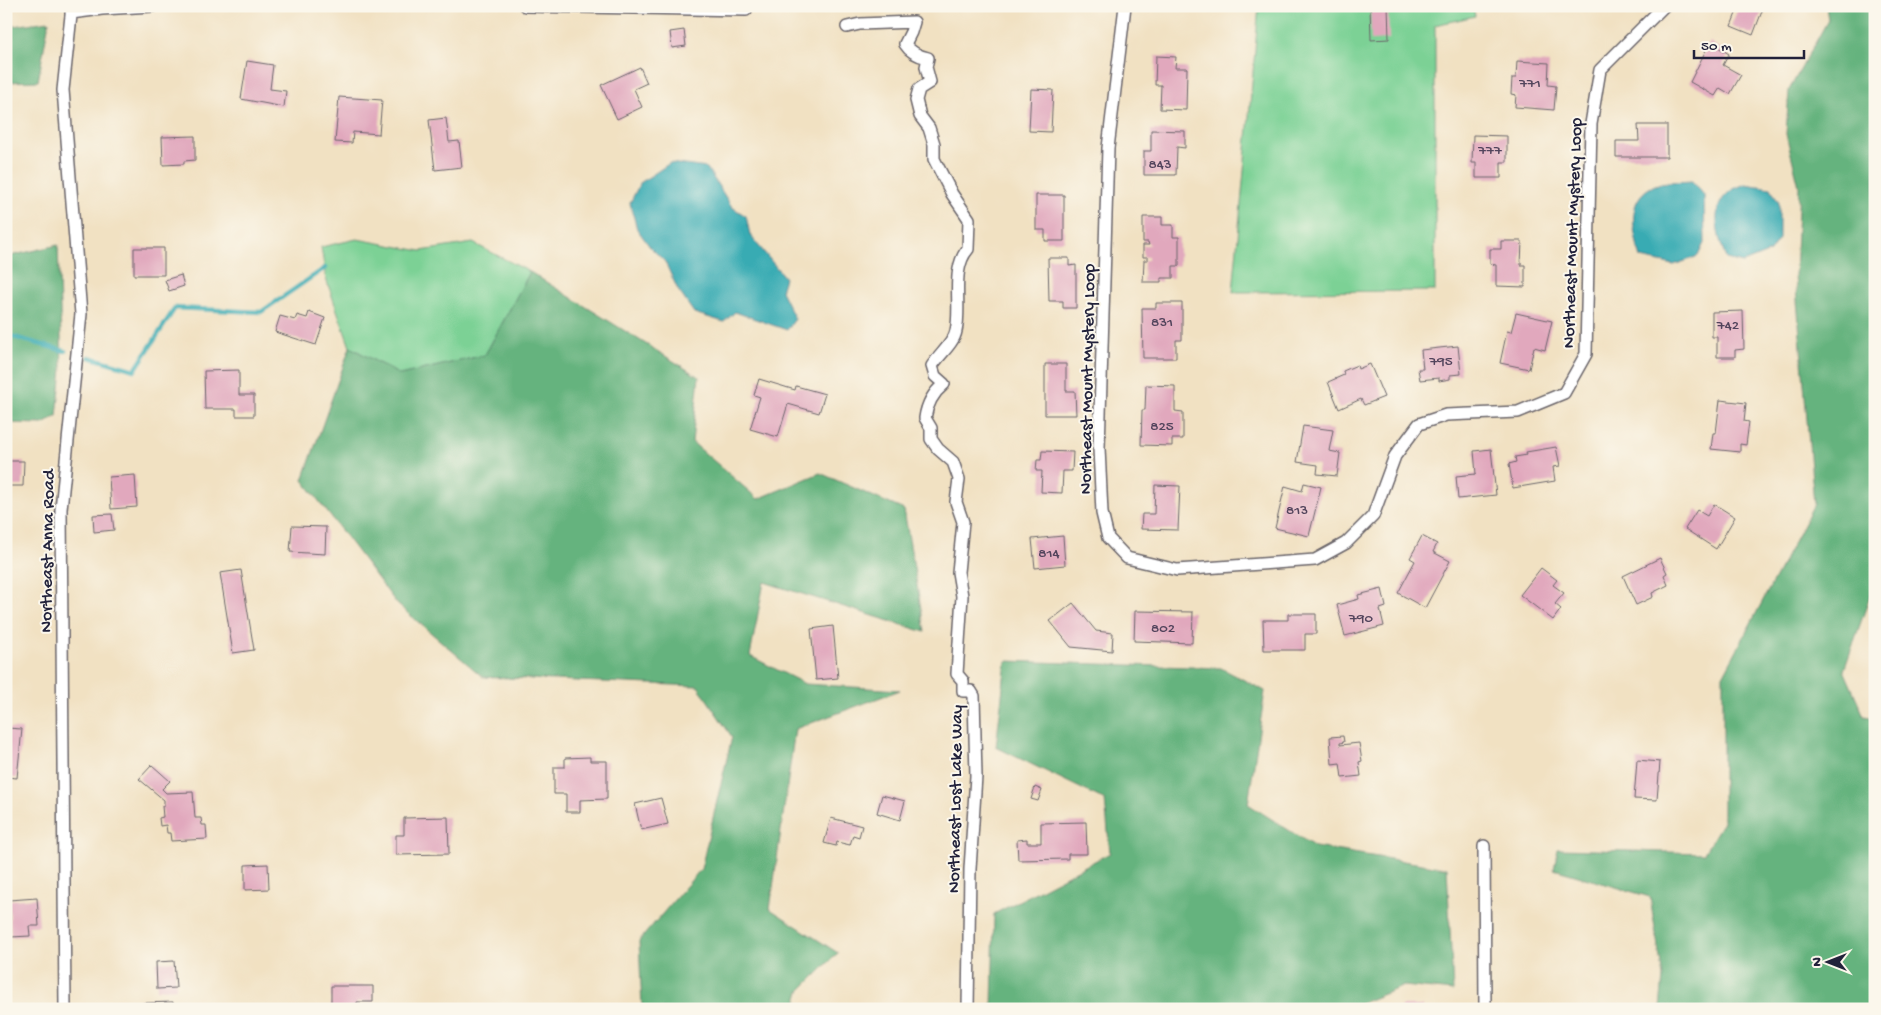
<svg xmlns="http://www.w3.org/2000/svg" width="1881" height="1015" font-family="'Gochi Hand',sans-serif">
	<rect width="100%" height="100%" fill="#fbf7ec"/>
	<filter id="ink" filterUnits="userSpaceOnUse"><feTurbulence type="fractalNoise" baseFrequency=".02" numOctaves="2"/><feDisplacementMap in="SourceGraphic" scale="10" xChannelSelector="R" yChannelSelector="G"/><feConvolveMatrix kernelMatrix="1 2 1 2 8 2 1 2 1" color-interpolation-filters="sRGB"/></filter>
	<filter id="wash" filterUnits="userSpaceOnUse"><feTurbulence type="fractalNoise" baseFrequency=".0096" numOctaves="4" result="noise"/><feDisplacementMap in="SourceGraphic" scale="20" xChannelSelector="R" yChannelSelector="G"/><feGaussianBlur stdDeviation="1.12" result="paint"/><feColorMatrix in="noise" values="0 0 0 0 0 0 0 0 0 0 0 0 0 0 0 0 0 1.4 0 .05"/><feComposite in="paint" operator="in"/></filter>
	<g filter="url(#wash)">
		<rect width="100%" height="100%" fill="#f1e1c2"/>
		<path fill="#7cd195" stroke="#4f7a68" d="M1259 6H1473L1475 16 1435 25V291L1233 292Z
			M357 239 421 251 473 243 530 272 485 355 400 375 350 347 326 279 321 247Z"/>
		<path fill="#65b37e" stroke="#446a5c" d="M1826 6H1875V582L1844 670 1864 716 1875 718V1009H1660L1663 977 1650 897 1554 869 1558 849 1704 853 1723 822V676L1814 504 1795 276 1799 186 1786 134 1789 90 1828 20Z
			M49 21 38 81 6 82V27Z
			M58 245 62 369 57 416 43 424 6 423V257Z
			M530 272 699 377 692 442 758 499 820 473 904 510 925 632 764 582 750 656 805 684 900 690 795 729 770 909 838 953 800 991 795 1009H642L639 941 701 869 732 737 698 686 483 677 397 604 303 480 350 347 400 375 485 355Z
			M1006 661 1221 668 1265 691 1248 804 1315 847 1447 868 1453 991 1404 986 1356 1005 1355 1009H992L994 914 1110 853 1105 800 996 747Z"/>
		<path fill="#39abb3" stroke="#2e6677" d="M670 163 707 168 732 207 746 216 750 235 785 278 781 291 795 319 787 330 735 312 724 322 694 313 678 290 665 262 650 247 637 229 630 203 640 183Z
			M1692 181 1704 195 1705 241 1698 256 1674 265 1641 258C1633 231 1623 194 1661 183 1670 181 1682 182 1692 181Z
			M1745 184 1771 188 1779 203V239L1770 252 1743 263 1726 259C1719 238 1709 211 1727 194 1731 189 1739 187 1745 184Z"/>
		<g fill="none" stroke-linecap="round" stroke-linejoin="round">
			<path stroke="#39abb3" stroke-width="4.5" d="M6 335 65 351
				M89 357 135 370 175 308 261 312 325 268"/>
		</g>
		<g id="blocks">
			<path fill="#e1a8bd" d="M1370 6H1388L1389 39 1371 40Z
				M1739 6H1764L1753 35 1731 26Z
				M684 30 686 46 672 48 670 32Z
				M1710 42 1729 54 1723 65 1741 75 1730 94 1720 88 1715 96 1690 82Z
				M1156 56 1176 57 1175 68H1187L1186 110 1160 109 1161 85H1155Z
				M247 61 273 65 270 89 286 91 284 107 241 99Z
				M1517 61 1549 63 1548 85 1556 86 1554 110 1515 107 1516 95 1511 94 1512 78H1516Z
				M640 67 647 83 634 89 642 107 617 119 601 85Z
				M1031 89 1053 90 1051 132 1029 131Z
				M339 97 382 100 379 134 353 132 352 143 335 142Z
				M446 118 449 142 459 141 462 167 435 170 429 120Z
				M1638 125H1667V157H1616V141H1639Z
				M1151 130 1185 131V148L1177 147 1176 175H1144V151H1151Z
				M1473 135 1507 136V162H1501V178H1476V163H1472Z
				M195 136V160L184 161V164L163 165 162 137Z
				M1036 195H1064V241H1045V230H1036Z
				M1143 217H1162V225H1173V237H1179V266H1173V278H1161V282H1143L1144 260H1148V257H1143V245H1149L1148 242H1143Z
				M1501 241H1522L1521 265H1525V287L1496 286V265L1490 264V249H1501Z
				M134 248H164V275H134Z
				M1048 258H1069V266L1076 265V308H1063V301H1049Z
				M181 275 184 286 169 291 165 280Z
				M1156 303H1182V340H1176V358H1143L1142 308H1156Z
				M1743 311 1744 349 1735 350V357H1717V337H1712V312Z
				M309 312 325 318 316 345 275 332 280 316 295 320 297 315 307 318Z
				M1516 313 1552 321 1545 350 1534 347 1529 369 1500 363 1507 331 1511 332Z
				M1458 346 1461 374 1450 375V379L1439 381V378L1420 380 1418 369H1423L1421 350Z
				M1045 364H1066V391H1075L1076 415H1045Z
				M1370 364 1384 397 1364 405 1361 399 1339 409 1328 382 1344 375 1343 371 1357 365 1358 369Z
				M239 370V395H254V416H236V409H205L204 371Z
				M759 379 795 390 796 386 825 394 819 413 788 404 778 437 750 429 760 397 754 395Z
				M1146 385 1175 386V411L1183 412V439H1172V446L1141 445 1142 410H1145Z
				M1720 400 1746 403 1744 421 1749 422 1746 445 1740 444V452L1711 449 1713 433H1716Z
				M1303 426 1333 430 1329 451 1340 453 1337 476 1317 474 1318 465 1297 462Z
				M1556 447 1560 466 1553 467 1555 481 1513 488 1509 464 1516 462 1515 457 1527 455 1526 452Z
				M1491 449 1496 495 1458 499 1456 476 1476 474 1474 451Z
				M1042 451 1073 452 1072 471H1063L1062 493 1041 492 1042 471H1036L1037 460H1041Z
				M6 461H24L23 486H6Z
				M135 475 137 507 111 509 109 477Z
				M1304 483 1321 487 1309 536 1275 528 1285 486 1302 491Z
				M1155 485 1180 486 1178 530 1141 529 1142 514H1154Z
				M1714 504 1735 517 1716 549 1685 529 1697 510 1707 516Z
				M112 514 114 530 94 532 93 515Z
				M292 526 326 527 325 554 290 552Z
				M1063 536 1065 565 1035 568 1032 539Z
				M1422 536 1437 544 1433 552 1450 561 1425 608 1398 593 1415 561 1410 558Z
				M1660 558 1667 573 1664 575 1668 585 1652 593 1653 597 1636 605 1623 576Z
				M1541 568 1557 580 1553 585 1564 593 1555 604 1561 609 1553 620 1520 595Z
				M241 570 254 650 233 653 220 573Z
				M1382 589 1386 607 1380 609 1384 626 1345 636 1337 605 1359 599 1358 595Z
				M1073 603 1096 631 1113 633 1112 651 1071 647 1050 621Z
				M1135 611 1193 612 1192 643 1134 641Z
				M1288 614H1316V634H1305V650H1264L1263 620H1288Z
				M833 626 838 678 816 680 811 629Z
				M6 728 22 729 17 778 6 777Z
				M1343 736 1344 742 1340 743V745L1359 743 1362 761 1359 762 1361 776 1342 778 1340 763 1332 764 1330 737Z
				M590 757V761H607V799L580 800V812H566V794H554V767H565V758Z
				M1637 760 1660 762 1657 800 1634 799Z
				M152 765 170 781 162 789 166 793 193 792 195 818H201L202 825H206L207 839 171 841 170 833H167L166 825 160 826 159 818 163 817 162 806H164V800L139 779Z
				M1035 787 1042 790 1038 801 1031 799Z
				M882 795 905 801 900 820 877 813Z
				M661 798 668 824 641 830 635 804Z
				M448 817 449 854 396 855V835H404V818Z
				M831 818 862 826 859 837 853 835 850 845 837 842 836 846 824 843Z
				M1086 822 1087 854H1068V859L1018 860 1017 840 1027 839V843H1041V823Z
				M268 864 269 889 245 890V865Z
				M37 898 39 926H29L30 936 11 937 9 900Z
				M174 961 176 988 157 989 156 962Z
				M331 986H373V1002H357V1009H331Z
				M173 1002V1009H143V1003Z
				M1401 1006H1423V1009H1400Z"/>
		</g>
	</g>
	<g filter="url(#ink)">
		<use href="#blocks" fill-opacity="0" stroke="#6a656a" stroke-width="1"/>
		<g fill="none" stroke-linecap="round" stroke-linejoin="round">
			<g stroke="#6a656a" stroke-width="14">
				<path id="minor" d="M525 6 746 10
					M1125 6 1108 148 1099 448 1102 513 1108 538 1127 558 1177 570 1315 560 1346 543 1373 516 1395 456 1419 424 1446 415 1518 412 1564 393 1586 354 1591 124 1600 70 1664 6
					M71 13 102 9 152 6
					M847 27 860 24 914 22 911 32 905 44C910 52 918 56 928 58L926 67 930 82 919 89 916 100 920 116 929 128 934 144V159L952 194 969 219 968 249C950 269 962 306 956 331 954 343 939 355 932 366L935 376 944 384C933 393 927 404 925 418L931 428V439L938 449 953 462 959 479 956 502 963 522 958 572 962 596 957 674 963 681V691H971L974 696 976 776 970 869 968 1009
					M1484 846 1485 1009
					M65 1009 61 509 81 314 63 90 72 6"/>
			</g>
			<use href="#minor" stroke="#fff" stroke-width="11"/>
		</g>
	</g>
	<g text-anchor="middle" stroke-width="4" stroke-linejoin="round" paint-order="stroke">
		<g font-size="15" fill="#52445c">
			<text x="1530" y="87">771</text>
			<text x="1490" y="154">777</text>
			<text x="1160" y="168">843</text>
			<text x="1162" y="326">831</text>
			<text x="1728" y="329">742</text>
			<text x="1441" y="365">795</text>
			<text x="1162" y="430">825</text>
			<text x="1297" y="514">813</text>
			<text x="1049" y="557">814</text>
			<text x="1361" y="622">790</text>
			<text x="1163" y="632">802</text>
		</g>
		<g font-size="18" fill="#22223b" stroke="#fbf7ec">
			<text transform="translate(1571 233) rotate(-88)" y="6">Northeast Mount Mystery Loop</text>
			<text transform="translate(1086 379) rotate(-89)" y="6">Northeast Mount Mystery Loop</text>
			<text transform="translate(46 551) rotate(-89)" y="6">Northeast Anna Road</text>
			<text transform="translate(954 799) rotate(-89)" y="6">Northeast Lost Lake Way</text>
		</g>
	</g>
	<rect width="1881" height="1015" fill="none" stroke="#fbf7ec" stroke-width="25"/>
	<g transform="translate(1828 962) rotate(270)" stroke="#fbf7ec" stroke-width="4" paint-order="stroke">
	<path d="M0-4L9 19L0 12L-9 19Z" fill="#22223b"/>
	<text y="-8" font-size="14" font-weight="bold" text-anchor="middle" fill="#22223b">N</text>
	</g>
	<path d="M1694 50v8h110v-8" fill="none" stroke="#22223b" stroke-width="2.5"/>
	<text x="1701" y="50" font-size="15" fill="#22223b" stroke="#fbf7ec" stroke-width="4" paint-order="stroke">50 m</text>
</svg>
